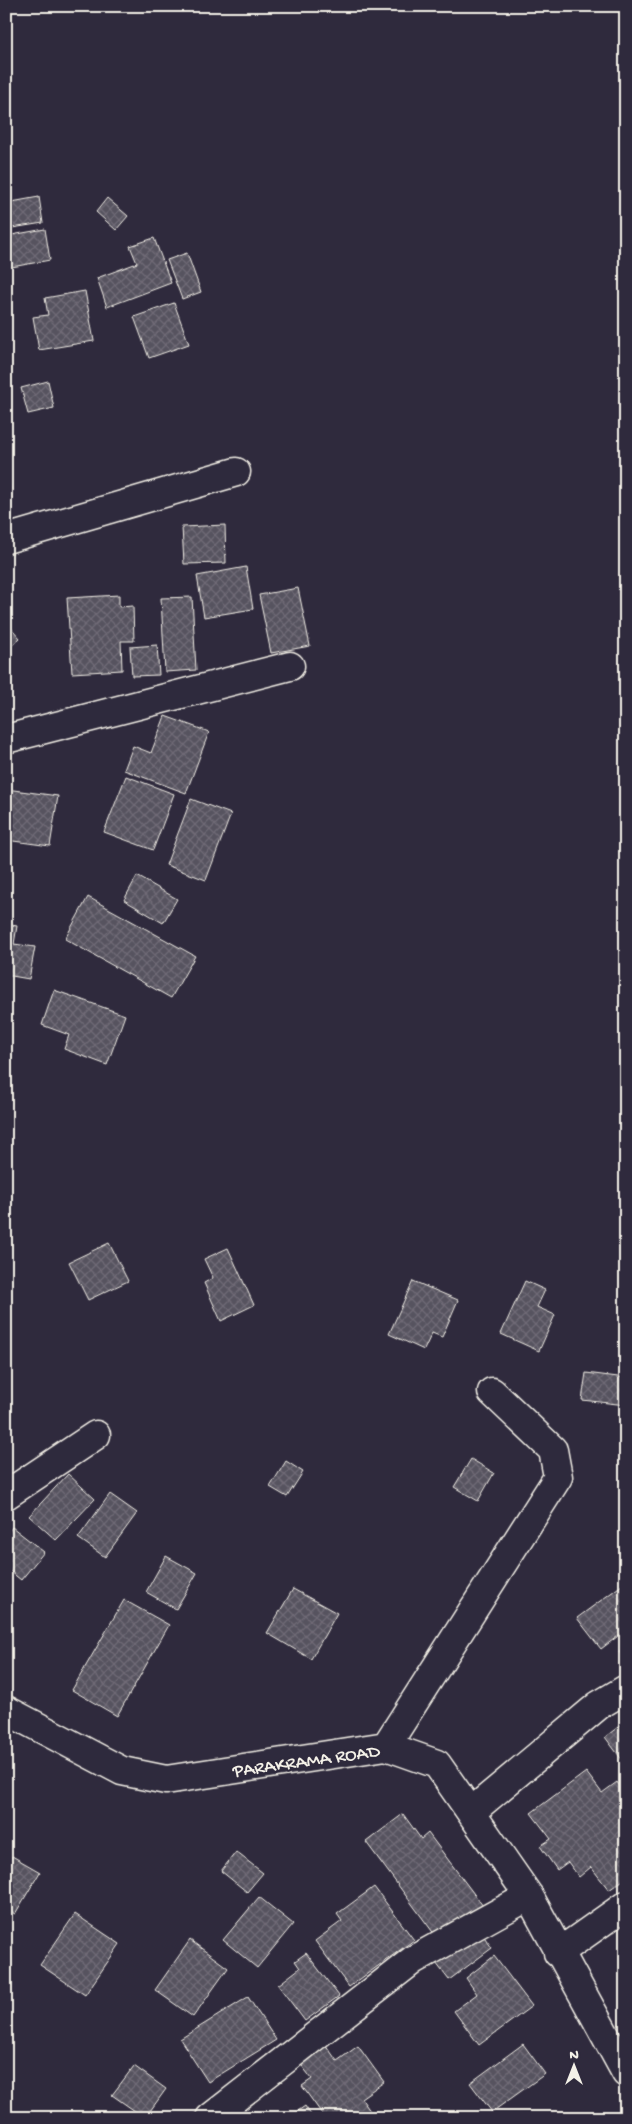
<svg xmlns="http://www.w3.org/2000/svg" width="632" height="2124" font-family="'Gochi Hand',sans-serif">
	<defs>
		<pattern id="building-cross-hatch" width="8" height="8" patternUnits="userSpaceOnUse" patternTransform="scale(1.25)"><rect width="8" height="8" fill="#56525f"/><path d="M0 0l8 8M0 8l8-8" fill="none" stroke="#6f6b76"/></pattern>
	</defs>
	<rect width="100%" height="100%" fill="#2f2a3d"/>
	<filter id="ink" filterUnits="userSpaceOnUse"><feTurbulence type="fractalNoise" baseFrequency=".02" numOctaves="2"/><feDisplacementMap in="SourceGraphic" scale="10" xChannelSelector="R" yChannelSelector="G"/><feConvolveMatrix kernelMatrix="1 2 1 2 8 2 1 2 1" color-interpolation-filters="sRGB"/></filter>
	<g filter="url(#ink)">
		<path fill="url(#building-cross-hatch)" stroke="#f4f1e8" d="M39 197 43 223 6 229V203Z
			M107 198 128 216 116 230 96 212Z
			M45 229 50 260 6 268V236Z
			M154 238 171 283 107 307 97 278 137 263 130 246Z
			M187 253 201 292 182 299 167 260Z
			M85 291 94 341 39 350 33 317 48 315 45 298Z
			M174 303 189 344 149 358 134 317Z
			M48 381 54 408 28 414 21 388Z
			M6 468 11 489 6 490Z
			M225 525 226 563 184 564 182 527Z
			M246 567 253 609 204 617 197 576Z
			M298 588 310 646 271 653 259 595Z
			M119 595V607L133 606 134 641H121L122 670 72 673 67 598Z
			M192 597 196 670 165 672 161 598Z
			M6 622 20 638 6 651Z
			M157 645 159 675 132 676 130 647Z
			M165 716 209 732 186 793 124 770 133 746 151 753Z
			M126 776 174 794 153 850 104 832Z
			M6 789 58 796 50 846 6 840Z
			M191 799 231 814 206 880 166 865Z
			M137 876 177 899 163 923 124 900Z
			M88 897 195 956 171 998 65 939Z
			M6 924 17 926 14 944 35 947 29 979 6 975Z
			M54 990 125 1015 107 1065 64 1049 69 1035 42 1025Z
			M109 1243 128 1281 88 1300 69 1262Z
			M228 1248 254 1305 221 1321 204 1283 213 1278 204 1259Z
			M413 1281 458 1300 442 1337 432 1333 424 1350 389 1334Z
			M525 1281 545 1290 537 1307 555 1315 539 1351 501 1334Z
			M586 1373 626 1378V1405L582 1400Z
			M471 1459 494 1473 478 1501 454 1487Z
			M286 1461 303 1472 287 1497 270 1487Z
			M68 1474 95 1499 56 1540 29 1516Z
			M110 1494 137 1513 105 1557 78 1538Z
			M12 1527 44 1552 21 1580 6 1568V1535Z
			M166 1556 197 1573 176 1609 146 1592Z
			M626 1582V1630L601 1649 577 1618Z
			M293 1589 337 1613 311 1659 267 1633Z
			M124 1600 169 1625 117 1716 72 1690Z
			M626 1647V1661L619 1652Z
			M626 1721V1765L605 1737Z
			M586 1772 602 1793 617 1782 626 1794V1878L609 1890 591 1867 579 1877 568 1862 557 1870 540 1846 551 1839 531 1813Z
			M403 1814 421 1839 428 1833 483 1906 438 1939 366 1842Z
			M236 1852 263 1873 247 1892 221 1871Z
			M12 1856 40 1872 15 1914 6 1909V1865Z
			M374 1887 414 1940 349 1987 315 1941 342 1921 337 1914Z
			M259 1897 293 1924 257 1968 223 1940Z
			M75 1914 120 1944 85 1995 40 1965Z
			M480 1931 492 1948 449 1980 436 1963Z
			M190 1940 228 1968 193 2017 155 1990Z
			M306 1953 339 1996 305 2021 278 1985 300 1968 295 1961Z
			M494 1956 532 2006 479 2045 454 2011 477 1994 466 1978Z
			M248 1997 276 2040 208 2082 180 2039Z
			M325 2044 337 2061 358 2046 384 2082 361 2098 375 2118H325L302 2086 312 2079 299 2062Z
			M523 2044 545 2074 492 2112 470 2083Z
			M134 2066 166 2089 145 2118 112 2095Z
			M305 2106 313 2118H288Z"/>
		<g fill="none" stroke-linecap="round" stroke-linejoin="round">
			<g stroke="#f4f1e8" stroke-width="31">
				<path id="minor" d="M6 539 236 472
					M6 739 290 666
					M6 1495 96 1435
					M6 1710 122 1771 166 1780 386 1746 437 1764 529 1896 626 2073
					M386 1746 558 1477 553 1450 492 1392
					M471 1812 599 1705 626 1689
					M558 1953 626 1905
					M210 2118 413 1960 529 1896"/>
			</g>
			<use href="#minor" stroke="#2f2a3d" stroke-width="28"/>
		</g>
	</g>
	<g text-anchor="middle" stroke-width="4" stroke-linejoin="round" paint-order="stroke">
		<g font-size="19" fill="#f4f1e8" stroke="#2f2a3d">
			<text transform="translate(306 1759) rotate(-8)" y="7">PARAKRAMA ROAD</text>
		</g>
	</g>
	<rect width="632" height="2124" fill="none" stroke="#2f2a3d" stroke-width="25"/>
	<rect x="12" y="12" width="607" height="2099" fill="none" stroke="#f4f1e8" stroke-width="2" filter="url(#ink)"/>
	<g transform="translate(574 2066)" stroke="#2f2a3d" stroke-width="4" paint-order="stroke">
	<path d="M0-4L9 19L0 12L-9 19Z" fill="#f4f1e8"/>
	<text y="-8" font-size="14" font-weight="bold" text-anchor="middle" fill="#f4f1e8">N</text>
	</g>
</svg>
